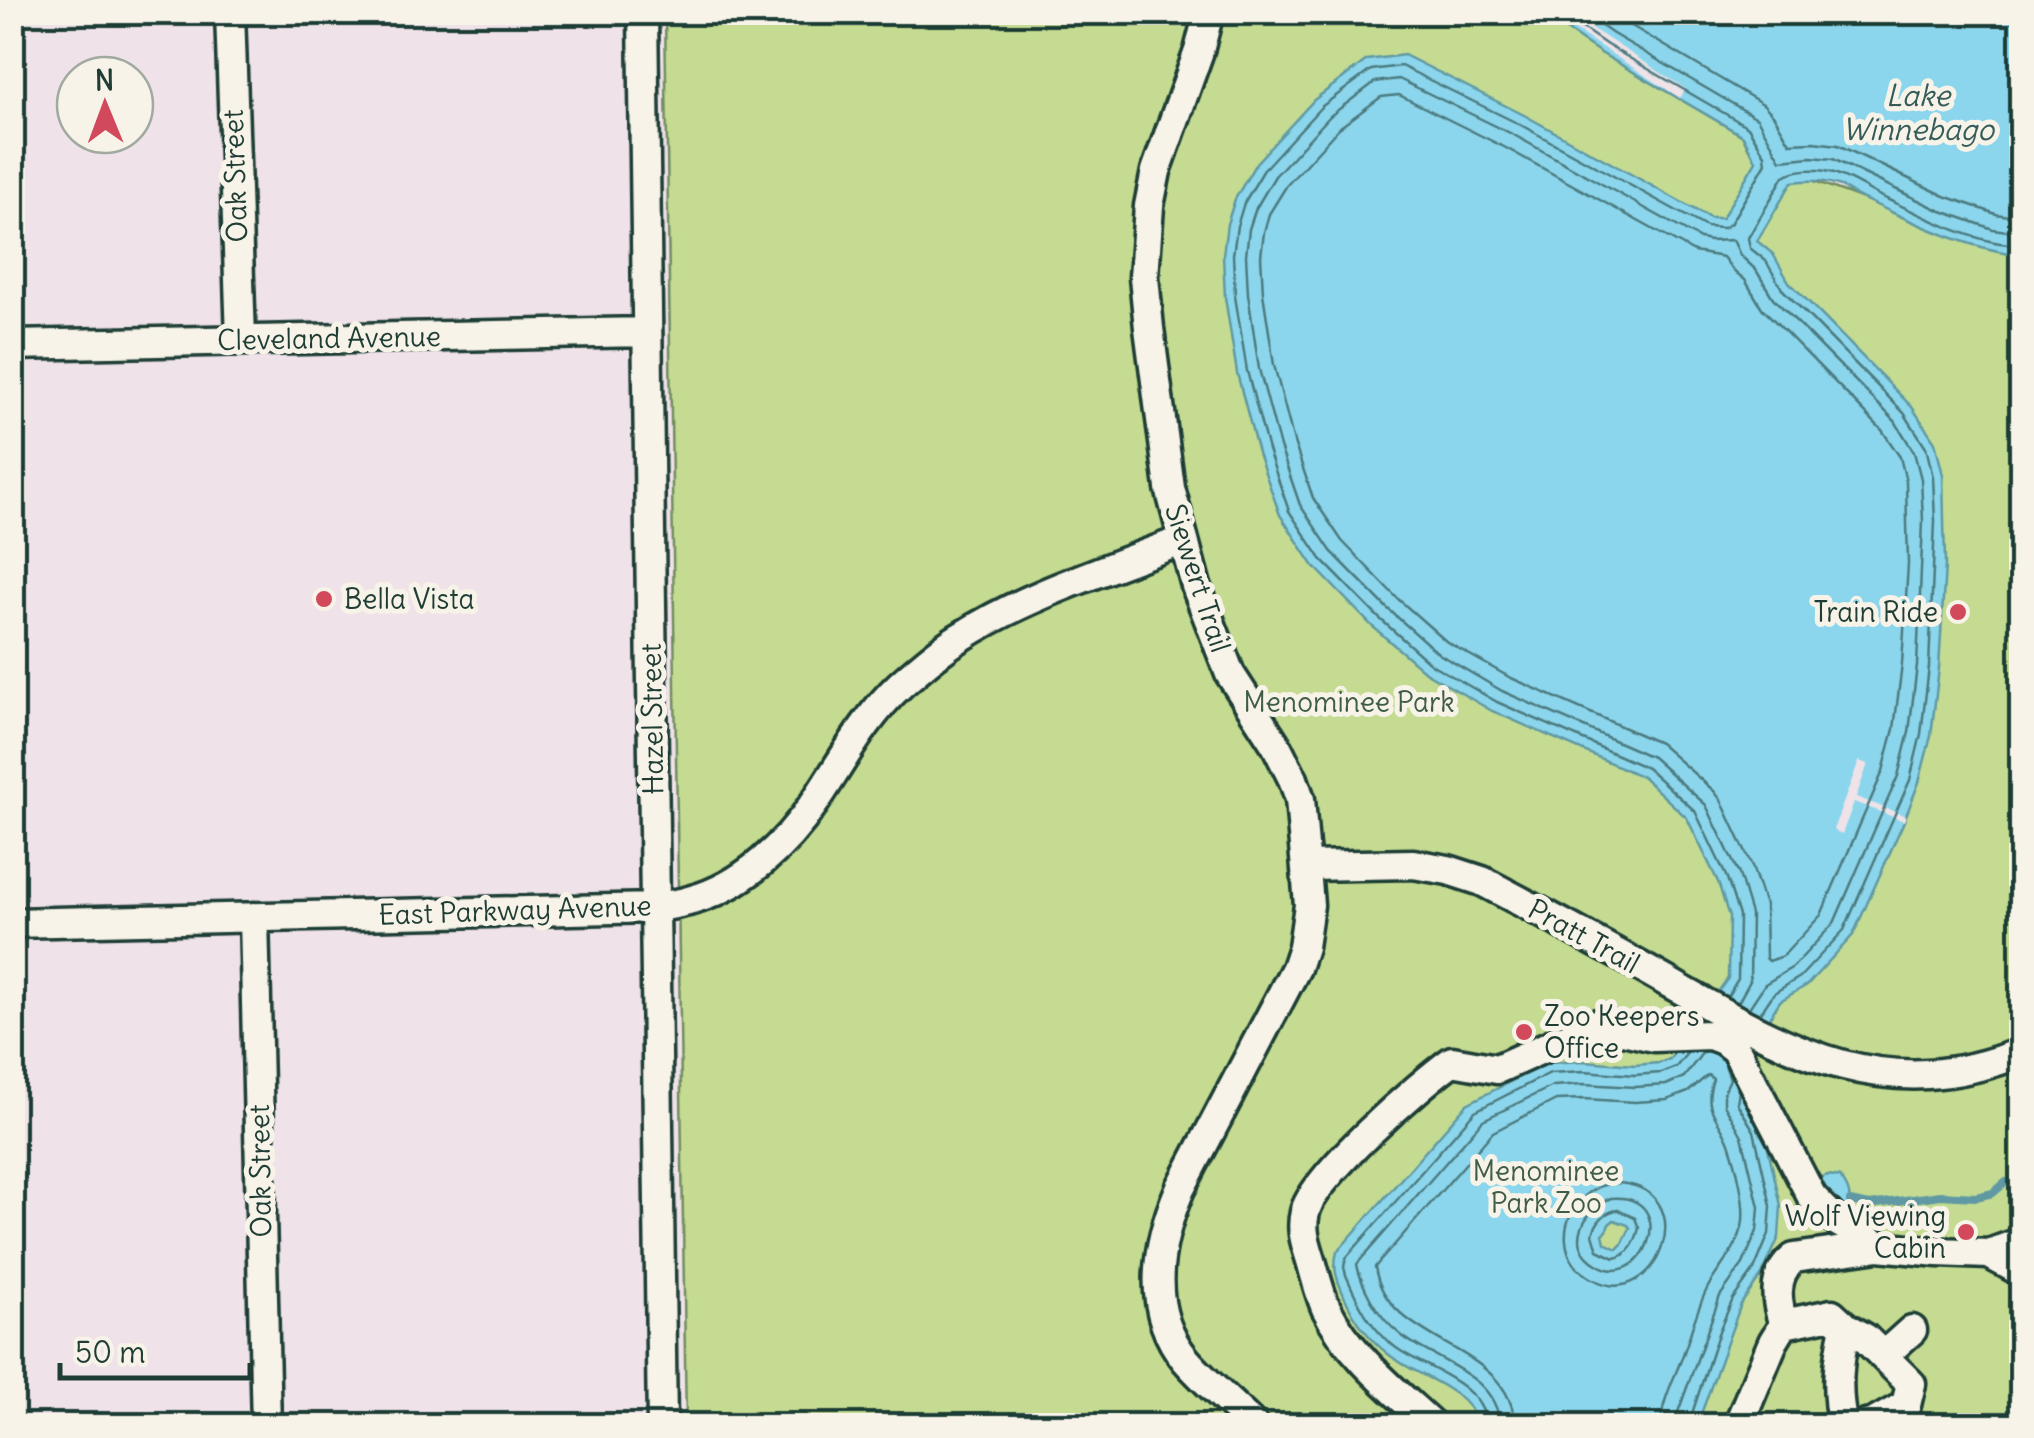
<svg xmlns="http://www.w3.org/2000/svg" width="2034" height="1438" font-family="Delius,sans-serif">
	<rect width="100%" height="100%" fill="#efe2e8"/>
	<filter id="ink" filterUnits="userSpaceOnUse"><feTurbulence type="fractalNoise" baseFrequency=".01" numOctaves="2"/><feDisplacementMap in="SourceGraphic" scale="20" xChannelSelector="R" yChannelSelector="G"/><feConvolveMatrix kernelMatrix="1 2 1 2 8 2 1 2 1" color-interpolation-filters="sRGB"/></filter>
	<g filter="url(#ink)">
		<path fill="#c4db91" stroke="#728c62" stroke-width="2.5" d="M665 13H1541L1601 53 1743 136 1749 149 1812 180 2021 257V1425H686Z"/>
		<path fill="#8cd6ed" stroke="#6099a3" stroke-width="2.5" fill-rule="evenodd" d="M1541 13H2021V255C1974 249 1932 231 1889 211 1873 203 1855 197 1841 186 1823 180 1810 180 1792 182L1757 241 1773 254 1789 282 1912 407 1935 442 1943 475 1945 565 1939 668 1931 736 1919 782 1904 821 1853 935 1807 985 1780 1001 1747 1053 1756 1081 1746 1099 1763 1126 1781 1206 1779 1237 1762 1275 1741 1304 1697 1425H1479C1462 1383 1421 1380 1388 1354 1369 1339 1355 1320 1345 1298 1338 1282 1332 1270 1337 1252L1467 1104 1547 1063 1584 1061 1635 1065 1659 1063 1670 1059 1728 978 1729 917 1718 882 1687 818 1643 777 1492 711 1425 672 1371 625 1313 565 1280 515 1258 453 1237 373 1225 297 1223 255 1227 224 1235 199 1256 163 1314 100 1367 60 1404 55 1524 115 1710 218H1722L1756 161 1743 136 1601 53ZM1614 1220 1628 1225 1630 1228 1623 1243 1617 1249 1605 1243 1603 1234 1607 1231 1608 1225Z
			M1828 1175 1840 1177C1850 1190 1852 1199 1847 1214L1820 1189 1817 1178Z"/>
		<path fill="#efe2e8" d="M1549 13H1568L1686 89 1680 98Z
			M1859 761 1868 764 1856 797 1906 816 1904 821 1854 802 1842 834 1833 830Z"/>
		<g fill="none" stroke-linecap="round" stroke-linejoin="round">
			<path stroke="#4b7a7e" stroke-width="2.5" d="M1559 12 1607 45 1748 127 1765 155 1766 163 1730 224 1723 228 1706 227 1519 124 1401 66 1371 70 1321 107 1265 168 1244 203 1237 226 1233 255 1235 296 1247 371 1268 450 1289 511 1321 559 1378 617 1431 664 1497 702 1647 768 1695 811 1727 878 1739 916 1738 979 1727 997
				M1581 12 1613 34 1757 118 1781 160 1811 157 1833 159 1939 210 1993 229 2022 233
				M1608 12 1763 104 1774 116 1790 143 1814 142 1838 145 1945 196 1996 214 2022 218
				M1399 95 1506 148 1694 252 1723 257 1732 269 1745 280 1762 308 1882 430 1900 457 1906 481 1908 564 1902 664 1894 729 1883 771 1821 915 1783 956 1769 961 1766 958 1765 905 1752 866 1721 800 1714 791 1659 743 1509 677 1447 642 1397 598 1342 541 1313 498 1294 442 1274 365 1263 293 1261 256 1264 232 1269 214 1287 185 1339 128 1381 97Z
				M1738 1003 1750 981 1751 914 1739 874 1706 805 1652 757 1502 691 1439 654 1387 608 1331 551 1300 505 1280 447 1259 369 1248 294 1246 255 1249 229 1256 208 1275 176 1330 116 1375 82 1399 79 1514 135 1700 239 1710 241 1733 240 1740 255 1756 270 1773 298 1895 421 1914 452 1921 479 1923 521 1917 666 1909 732 1898 776 1834 923 1793 967 1765 984 1749 1008
				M1760 1014 1774 993 1800 977 1844 930 1910 780 1921 734 1929 667 1935 521 1933 477 1926 447 1904 413 1782 289 1766 261 1750 248 1748 238 1784 176C1796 169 1816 168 1830 172 1847 176 1864 188 1880 196 1915 212 1952 232 1990 241 2000 244 2011 244 2022 245
				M1613 1183C1706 1183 1659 1316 1593 1279 1586 1275 1580 1271 1575 1265 1564 1250 1563 1230 1571 1214 1581 1196 1594 1186 1613 1183Z
				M1611 1198C1683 1192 1644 1301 1592 1261 1566 1241 1587 1207 1611 1198Z
				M1618 1210 1635 1218 1639 1228C1636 1241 1629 1256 1615 1258L1598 1250 1593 1234C1596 1222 1605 1211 1618 1210Z
				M1487 1426C1482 1381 1426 1370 1395 1347 1370 1328 1358 1303 1346 1275L1344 1267 1346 1258 1475 1111 1550 1073 1584 1071 1634 1075 1661 1073 1676 1067 1688 1052
				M1500 1426C1497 1373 1435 1362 1401 1335 1388 1325 1379 1314 1371 1300 1365 1289 1359 1276 1357 1264L1483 1120 1553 1086 1584 1084 1635 1087 1666 1085 1684 1077 1703 1052
				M1515 1426C1512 1341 1387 1348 1375 1267L1493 1132 1556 1100 1584 1099 1635 1102 1667 1100 1688 1092 1708 1075 1713 1079C1702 1112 1719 1116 1729 1143 1736 1163 1747 1206 1742 1227 1737 1250 1719 1267 1708 1287 1697 1308 1692 1330 1684 1352 1676 1376 1661 1400 1661 1426
				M1676 1426 1677 1415 1720 1296 1743 1264 1757 1231 1759 1207 1742 1136 1724 1104V1092L1730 1079 1724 1062
				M1688 1426 1719 1331 1733 1299 1754 1270 1769 1234 1771 1206 1754 1131 1737 1103 1739 1091"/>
			<path stroke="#6099a3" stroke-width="8" d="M1850 1201 1870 1205 1940 1195 1976 1197 1993 1193 2006 1182"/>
			<g stroke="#1f3d34" stroke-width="35">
				<path id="minor" d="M230 12 241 339
					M643 12 662 1426
					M1209 12 1199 51 1156 171 1149 206 1144 277 1149 328 1170 488 1196 586 1230 674 1276 745 1293 779 1300 799 1309 905 1303 947 1296 968 1180 1189C1157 1243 1144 1310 1186 1360 1206 1383 1232 1404 1254 1426
					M12 345 646 332
					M1307 866 1413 864 1448 870 1482 881C1541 912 1599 943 1657 976 1780 1045 1878 1110 2022 1052
					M254 917 266 1426
					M12 923 655 908C667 905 680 904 692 900 743 886 786 845 815 802 842 762 864 719 900 685 918 669 938 651 959 638 1023 596 1112 568 1183 540
					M1879 1246 1938 1252 1989 1254 2022 1242
					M1989 1254 2022 1272
					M1784 1324 1832 1314 1846 1327 1865 1338 1911 1384 1906 1405 1874 1423 1862 1426
					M1883 1356 1912 1330
					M1433 1426C1395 1391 1349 1355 1326 1308 1320 1294 1316 1279 1312 1264 1307 1246 1300 1232 1305 1212 1313 1177 1420 1084 1452 1061L1497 1069 1597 1024 1654 1037 1710 1035 1723 1040 1736 1050 1812 1197 1835 1220 1879 1246 1794 1258C1773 1275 1775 1300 1784 1324L1773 1342 1738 1426
					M1843 1426C1835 1391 1838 1361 1846 1327"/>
			</g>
			<use href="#minor" stroke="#f7f3e8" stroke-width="28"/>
		</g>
	</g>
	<g fill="#d1495b" stroke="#f7f3e8" stroke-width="4">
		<circle cx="324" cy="599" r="10"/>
		<circle cx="1958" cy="612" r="10"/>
		<circle cx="1524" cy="1032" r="10"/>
		<circle cx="1966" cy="1232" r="10"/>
	</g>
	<g text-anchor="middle" stroke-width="10" stroke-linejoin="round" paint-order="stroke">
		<g font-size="28" fill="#1f3d34" stroke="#f7f3e8">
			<text transform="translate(235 176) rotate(-92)" y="10">Oak Street</text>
			<text transform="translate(329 338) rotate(-1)" y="10">Cleveland Avenue</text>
			<text transform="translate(1198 578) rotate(72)" y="10">Siewert Trail</text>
			<text transform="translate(652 719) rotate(-91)" y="10">Hazel Street</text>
			<text transform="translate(515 910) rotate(-2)" y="10">East Parkway Avenue</text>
			<text transform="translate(1584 936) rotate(29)" y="10">Pratt Trail</text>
			<text transform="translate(260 1171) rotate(-91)" y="10">Oak Street</text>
		</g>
		<g font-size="28" fill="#1f3d34" stroke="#f7f3e8" text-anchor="start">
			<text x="344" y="609">Bella Vista</text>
			<text x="1938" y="622" text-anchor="end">Train Ride</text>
			<text x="1544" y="1026">Zoo Keepers<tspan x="1544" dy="32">Office</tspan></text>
			<text x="1946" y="1226" text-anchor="end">Wolf Viewing<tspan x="1946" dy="32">Cabin</tspan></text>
		</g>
		<g font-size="28" fill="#405d47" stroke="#f7f3e8">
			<text x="1349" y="712">Menominee Park</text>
			<text x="1546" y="1181">Menominee<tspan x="1546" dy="32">Park Zoo</tspan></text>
		</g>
		<g font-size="30" font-style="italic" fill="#355c59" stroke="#f7f3e8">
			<text x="1918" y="106">Lake<tspan x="1918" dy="34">Winnebago</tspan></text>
		</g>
	</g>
	<rect width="2034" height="1438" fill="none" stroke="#f7f3e8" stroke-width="50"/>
	<rect x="25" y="25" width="1984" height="1388" fill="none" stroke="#1f3d34" stroke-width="4" filter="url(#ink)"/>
	<g transform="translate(105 105) rotate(359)"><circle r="48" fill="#f7f3e8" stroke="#a1aaa0" stroke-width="2.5"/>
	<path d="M0-8L18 38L0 25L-18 38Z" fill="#d1495b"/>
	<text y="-15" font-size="28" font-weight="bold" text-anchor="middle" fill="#1f3d34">N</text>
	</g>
	<path d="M60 1363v15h190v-15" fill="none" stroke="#1f3d34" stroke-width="5"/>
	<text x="75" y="1363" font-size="30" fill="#1f3d34" stroke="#f7f3e8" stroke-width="8" paint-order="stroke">50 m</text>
</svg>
